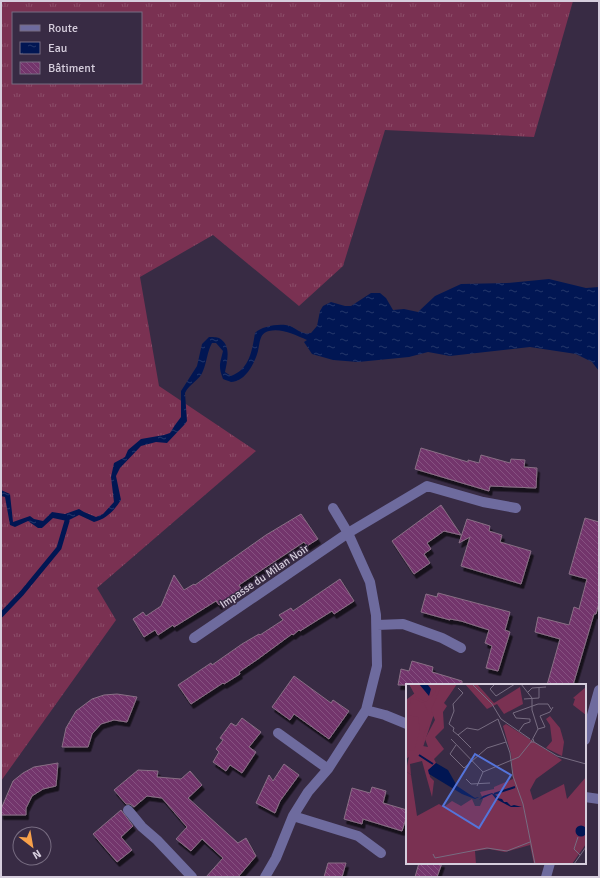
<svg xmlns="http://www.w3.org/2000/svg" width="600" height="878" font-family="Signika,sans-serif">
	<defs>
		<pattern id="grass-tufts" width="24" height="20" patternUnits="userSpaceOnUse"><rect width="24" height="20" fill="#7a3152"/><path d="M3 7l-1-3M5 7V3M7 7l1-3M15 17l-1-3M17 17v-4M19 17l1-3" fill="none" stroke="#8c4e6a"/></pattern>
		<pattern id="water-ripples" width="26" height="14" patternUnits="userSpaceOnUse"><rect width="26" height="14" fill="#011653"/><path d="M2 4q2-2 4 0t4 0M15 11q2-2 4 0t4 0" fill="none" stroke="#25376b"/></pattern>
		<pattern id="building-back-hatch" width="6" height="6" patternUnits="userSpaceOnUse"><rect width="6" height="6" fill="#73356c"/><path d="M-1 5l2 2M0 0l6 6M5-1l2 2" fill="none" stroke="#865181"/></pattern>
		<filter id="shadow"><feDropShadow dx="2.5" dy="4.5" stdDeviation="0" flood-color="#0009"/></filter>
	</defs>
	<rect width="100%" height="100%" fill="#382b44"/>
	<path fill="url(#grass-tufts)" fill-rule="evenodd" d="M1 1H573L534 137 385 130 343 266 299 306 213 235 140 277 159 386 256 451 97 588 116 620 1 781ZM13 13H141V83H13Z"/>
	<path fill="url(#water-ripples)" d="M549 279 586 288 599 287V371L592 362 576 354 530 347 450 356 428 352 409 357 358 362 333 360 312 354 304 342 307 340C295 335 282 328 269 331 259 333 260 344 258 351 255 362 246 382 231 382 229 381 225 380 223 379 218 366 220 364 223 351L216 343H212C207 352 207 362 203 371 200 380 189 384 185 393L187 421 185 424 167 443 156 442 141 446 120 468 116 476 121 500C114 511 106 519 94 522L79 515 67 521 53 518 42 528H38L28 521 15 527 10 525 5 497 1 496V490L10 494 13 522 30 516 34 519 43 521 52 512 65 514 79 509 84 512 96 517 103 514 114 502 111 477 114 463 125 457 128 450 141 439 164 435 170 433 175 425 181 417V391L197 366 202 344 209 337C212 337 217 337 219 338 232 345 227 361 225 372L231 376C250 369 252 350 255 333 262 326 280 323 290 326 297 329 302 335 311 333L317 326 320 311 323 306 331 302 345 306H351L371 293H380L386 298 393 310 404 309 418 312 435 296 461 284 507 283Z"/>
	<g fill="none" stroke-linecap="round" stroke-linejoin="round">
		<path stroke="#011653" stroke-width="5" d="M1 615 22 593 59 548 67 521"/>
	</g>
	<path fill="url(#building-back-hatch)" stroke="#896f85" filter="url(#shadow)" d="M421 448 468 462V460L479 463 481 455 510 463 511 459 525 460 524 467 537 468 536 488 490 486 489 491 415 469Z
		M441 505 461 535 444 531 427 543 431 549 424 554 430 563 414 574 392 541Z
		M301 514 318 539 307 546 304 542 239 585 242 590 219 605 216 601 174 627 173 625 158 635 155 630 144 637 133 619 143 612 146 616 161 606 174 575 184 590 194 584 195 585 266 535Z
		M585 518 599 522V603L596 614H594L573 685H547L560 639 535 632 538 617 569 625 574 607 579 609 587 579 569 574Z
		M467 519 490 526 489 531 502 535 500 542 531 551 521 584 461 566 470 537 459 543Z
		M340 579 354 601 334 614 332 611 300 631 299 630 293 635 292 634 258 659 239 672 240 674 224 684 223 683 191 704 178 685 211 663 212 665 242 644 259 634 260 635 283 620 279 615 291 608 293 611Z
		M438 593 510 612 505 630 510 632 498 671 486 668 492 646 485 643 489 630 461 621 450 619V620L421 612 426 594 437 597Z
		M412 661 433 667 432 672 462 681V685H398L401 669 409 671Z
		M294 676 331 703 333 700 349 711 329 739 294 714 290 720 272 707Z
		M117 694 137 697 127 722 114 720 101 724 92 734 88 747H62L66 728 76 711 92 699 104 695Z
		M242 718 261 732 249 747 256 752 242 773 230 765 226 771 213 762 219 752 216 749 223 740 220 738 231 723 236 726Z
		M58 763 56 786 43 789 32 796 26 808V815H1V809L13 781 23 773 34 767Z
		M284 764 299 775 280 801 275 813 256 803 269 775 273 781Z
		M138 770 158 771 157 777 181 779 190 771 202 785 188 798 238 843 246 838 256 856 238 877H206L223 858 202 839 191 851 176 839 187 827 162 798 147 796 134 807 130 804H126L114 790Z
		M372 787 386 791 383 803 407 810V815L402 831 363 819 362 824 344 819 352 788 370 793Z
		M121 810 133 826 121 837 132 850 117 862 93 834Z
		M328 863H346L342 877H324Z
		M419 863H442L437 877H415Z"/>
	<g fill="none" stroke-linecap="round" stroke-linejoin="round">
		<path stroke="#6e6b9e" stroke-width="10" d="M377 625 403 624 442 638 461 648
			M194 638 348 533 427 486 483 502 516 508
			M366 710 385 715 407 724
			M278 733 328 769
			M585 740 599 690
			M585 797 599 799
			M128 810 142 827 157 840 192 877
			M293 816 358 836 381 853
			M265 877 276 858 293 816 308 792 328 769 366 710 377 666 376 615 370 582 348 533 333 508
			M546 877 550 863"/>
	</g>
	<g text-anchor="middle" stroke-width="3" stroke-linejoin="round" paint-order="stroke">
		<g font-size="11" fill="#d6cedd" stroke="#382b44">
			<text transform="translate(264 576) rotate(-34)" y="4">Impasse du Milan Noir</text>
		</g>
	</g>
	<g transform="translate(406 684)">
		<rect width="180" height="180" fill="#382b44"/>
		<path d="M3 0H48L27 33 17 63 0 75V16L9 9ZM100 40 156 76 130 95 124 106 127 116 158 100 161 115 180 93V160L166 180H128L124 161 99 168 83 165 69 167 70 180H0V87L5 91 11 132 33 120 38 123 46 117 55 122 66 115 69 122H74L77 115 74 108 88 105V103L107 95 105 70 97 42Z" fill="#7a3152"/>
		<path d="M3 0H31L29 9 20 18 10 13ZM36 0H51L38 19 41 22 37 28 38 44 29 53 38 65 28 75 30 79 23 86 24 93 28 97 26 113 16 77 4 80 5 91 0 87 3 72 0 66 8 67 14 46 12 33 0 31V23L4 20 5 14 18 19 22 28V41L18 50 17 62 22 63 19 55 29 36 25 26ZM59 0H71L88 19 114 3 117 20 98 30 91 20 81 25ZM180 3V31L167 21 169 15 167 14ZM144 32 154 44 158 58 156 72 140 64 146 57 144 41 140 35Z" fill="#7a3152"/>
		<path d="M13 0 22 1 25 5 23 12ZM30 79 42 86 51 102 69 114 72 113H73V116L77 112 86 109 91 112V114L96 115 98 118H101L105 122 108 121 116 123H105L90 115 86 110 73 116V113L69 115 56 110 23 90 22 86ZM169.5 147a5.5 5.5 0 1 1 11 0a5.5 5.5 0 1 1-11 0Z" fill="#011653"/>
		<path fill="none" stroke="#011653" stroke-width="2" d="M13 71 27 80M88 110 109 103"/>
		<path fill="none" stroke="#776c81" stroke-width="1" d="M66 0 86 20 95 35 124 55M89 0 84 5 90 12 109 0M115 0 126 14V26L132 45 125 58H128L127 55M122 8 126 4 140 3M118 15 133 14V4M48 44 47 47 52 51 61 44 72 46 92 35 104 69 107 92 117 120 129 180M48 44 43 40 48 27 47 20 57 9 52 4M132 45 139 43 134 32 144 28 147 23M113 47 118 40 124 38V35L110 34 107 29 132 20H142L145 25M52 51 65 64M45 55 77 88M128 58 151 72 180 80M50 61 44 70 58 84 81 64 100 58M60 95 65 100 84 99M71 102 77 88 113 73 125 58M172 153 168 165 174 171M27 170 29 174 81 164 101 167 124 158M168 180 180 163"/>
		<path fill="#5474da" fill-opacity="0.15" stroke="#5474da" stroke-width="2" d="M69 70 105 91 73 144 37 122Z"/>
		<rect width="180" height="180" fill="none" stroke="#d6cedd" stroke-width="2"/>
	</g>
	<rect width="600" height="878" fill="none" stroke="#d6cedd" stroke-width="4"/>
	<rect x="12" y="12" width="130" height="72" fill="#382b44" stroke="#776c81"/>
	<rect x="20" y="25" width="20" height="6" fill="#6e6b9e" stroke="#776c81"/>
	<text x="48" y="32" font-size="12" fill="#d6cedd">Route</text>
	<rect x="20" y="42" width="20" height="12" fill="url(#water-ripples)" stroke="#776c81"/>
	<text x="48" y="52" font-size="12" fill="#d6cedd">Eau</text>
	<rect x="20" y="62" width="20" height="12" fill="url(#building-back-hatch)" stroke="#776c81"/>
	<text x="48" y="72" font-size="12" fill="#d6cedd">Bâtiment</text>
	<g transform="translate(32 846) rotate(149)"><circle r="19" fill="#382b44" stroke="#776c81"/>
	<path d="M0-3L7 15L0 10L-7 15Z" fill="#f8a14a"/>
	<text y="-6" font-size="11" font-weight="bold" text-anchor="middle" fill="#d6cedd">N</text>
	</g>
</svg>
